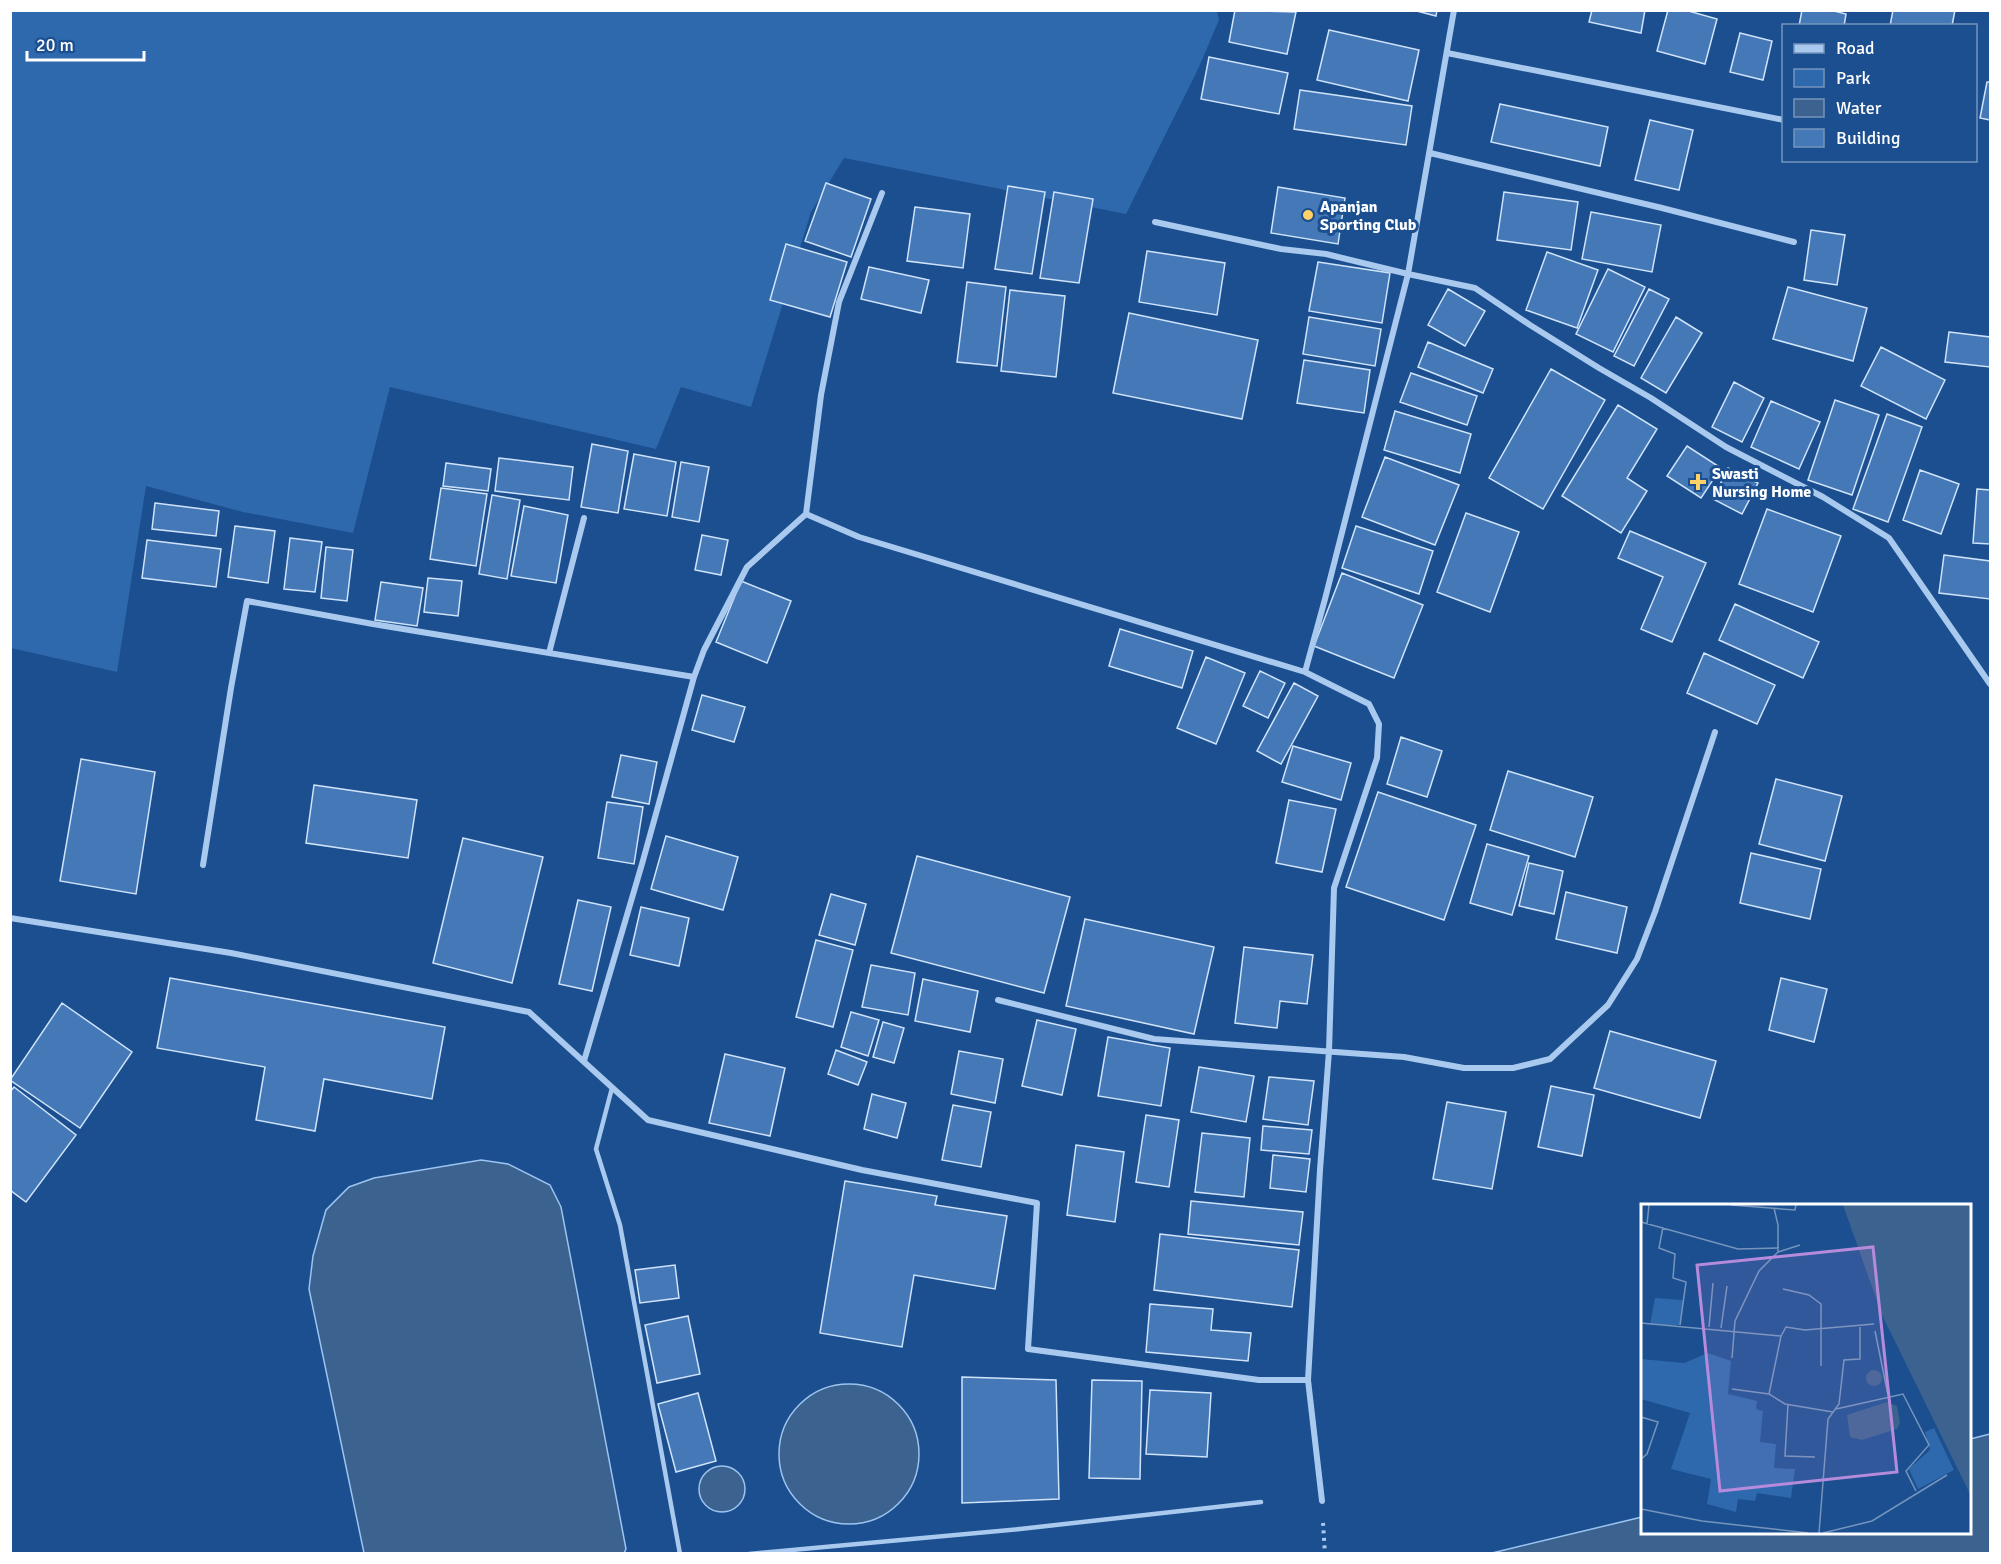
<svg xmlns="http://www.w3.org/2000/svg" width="2001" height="1564" font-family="Signika,sans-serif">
	<rect width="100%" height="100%" fill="#1b4f8f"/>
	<path fill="#2e69ad" d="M11 11H1217L1219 20 1199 67 1126 214 844 158 811 212 751 407 681 387 656 449 390 387 353 533 243 512 146 486 117 672 11 648Z"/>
	<path fill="#3c6290" stroke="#9cc4f0" stroke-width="1.5" d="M481 1160 508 1164 550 1185 561 1207 626 1549 624 1553H364L309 1289 313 1256 326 1210 349 1187 374 1178Z
		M779 1454a70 70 0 1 1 140 0a70 70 0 1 1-140 0Z
		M1990 1434V1553H1492L1642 1517V1532H1970V1439Z
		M699 1489a23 23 0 1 1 46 0a23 23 0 1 1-46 0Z"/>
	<path fill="#4478b7" stroke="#cfe3fa" stroke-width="1.5" d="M1235 10 1296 12 1287 54 1229 42Z
		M1413 10H1437L1436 16Z
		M1592 10H1645L1641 33 1589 22Z
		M1668 10H1685L1717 19 1705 64 1657 51Z
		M1802 10H1830L1846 14 1844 26H1799Z
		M1893 10H1955L1952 26H1890Z
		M1329 30 1419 50 1408 101 1317 80Z
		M1740 33 1772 41 1763 80 1730 72Z
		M1209 57 1288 73 1279 114 1201 99Z
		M1987 82H1990V120L1980 118Z
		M1300 90 1412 106 1406 145 1294 129Z
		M1500 104 1608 127 1600 166 1491 142Z
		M1650 120 1693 130 1679 190 1635 180Z
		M826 183 871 199 851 257 805 241Z
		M1008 186 1045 192 1032 274 995 269Z
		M1278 187 1345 198 1338 244 1271 233Z
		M1054 192 1093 199 1079 283 1040 278Z
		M1504 192 1578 202 1571 250 1497 240Z
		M915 207 970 214 963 268 907 261Z
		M1591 212 1661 225 1652 272 1582 259Z
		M1811 230 1845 235 1837 285 1804 280Z
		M786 244 847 262 830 317 770 300Z
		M1147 251 1225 263 1217 315 1139 302Z
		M1547 252 1598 270 1577 328 1526 310Z
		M1318 262 1390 273 1382 323 1309 311Z
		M869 267 929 280 921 313 861 299Z
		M1608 269 1645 287 1613 352 1576 334Z
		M967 282 1006 287 997 366 957 362Z
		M1788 287 1867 308 1853 361 1773 339Z
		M1448 289 1485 311 1465 346 1428 325Z
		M1649 289 1669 299 1634 366 1614 356Z
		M1010 290 1065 296 1056 377 1001 371Z
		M1129 313 1258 340 1242 419 1113 393Z
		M1309 317 1381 329 1375 366 1303 354Z
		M1676 317 1702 333 1666 393 1641 378Z
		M1949 332 1990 337V367L1945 362Z
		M1428 342 1493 369 1483 393 1418 367Z
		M1881 347 1945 380 1926 419 1861 386Z
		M1304 360 1370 370 1364 413 1297 403Z
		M1551 369 1605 400 1543 509 1489 478Z
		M1411 373 1477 396 1467 425 1400 402Z
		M1734 382 1764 398 1742 442 1712 427Z
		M1835 400 1879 415 1852 495 1808 480Z
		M1771 401 1820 422 1799 469 1751 447Z
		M1618 405 1657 429 1627 478 1647 491 1621 533 1562 496Z
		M1395 411 1471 434 1460 473 1384 450Z
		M1887 414 1922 427 1888 522 1853 509Z
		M592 444 628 451 618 513 581 507Z
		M1687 446 1721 468 1701 498 1667 476Z
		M634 454 676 462 667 516 624 509Z
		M1385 457 1459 485 1435 545 1362 517Z
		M499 458 573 467 569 500 495 491Z
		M681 462 709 467 699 522 672 517Z
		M446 463 491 469 488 491 443 486Z
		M1728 468 1758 483 1742 514 1713 499Z
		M1920 470 1959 484 1941 534 1903 520Z
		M441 488 487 494 476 566 430 559Z
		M1977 489 1990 490V544L1973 543Z
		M492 495 520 500 507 579 479 574Z
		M155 503 219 511 216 536 152 529Z
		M524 506 568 515 556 583 511 576Z
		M1767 509 1841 536 1813 612 1739 584Z
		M1466 513 1519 532 1490 612 1437 592Z
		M235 526 275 531 268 583 228 577Z
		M1356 526 1433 551 1419 594 1342 568Z
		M1630 531 1706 563 1672 642 1641 629 1663 577 1618 558Z
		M702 535 728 540 721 575 695 570Z
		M290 538 322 542 315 592 284 589Z
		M147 540 221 549 216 587 142 578Z
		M326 547 353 550 347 601 321 598Z
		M1944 555 1990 561V599L1939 593Z
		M1342 573 1423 605 1394 678 1314 646Z
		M428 578 462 581 458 616 424 612Z
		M741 581 791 601 767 663 716 642Z
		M381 582 423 588 417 626 375 620Z
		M1735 604 1819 642 1803 678 1719 640Z
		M1120 629 1193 651 1182 688 1109 666Z
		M1704 653 1775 685 1757 724 1687 693Z
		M1206 657 1245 673 1216 744 1177 728Z
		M1260 671 1285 683 1268 718 1243 706Z
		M1294 683 1318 696 1281 764 1257 751Z
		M702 695 745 707 734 742 692 730Z
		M1401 737 1442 751 1427 797 1387 784Z
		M1293 746 1351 763 1341 800 1282 782Z
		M621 755 657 762 649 804 612 797Z
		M81 759 155 772 136 894 60 881Z
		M1508 771 1593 797 1575 857 1490 830Z
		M1776 779 1842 796 1825 861 1759 844Z
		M314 785 417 800 408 858 306 843Z
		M1378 792 1476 825 1444 920 1346 887Z
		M1289 800 1336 809 1322 872 1276 863Z
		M607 802 643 807 634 864 598 858Z
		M666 836 738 857 723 910 651 889Z
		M463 838 543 857 512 983 433 963Z
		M1487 844 1529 856 1512 915 1470 903Z
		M1751 853 1821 869 1810 919 1740 903Z
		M917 856 1070 897 1044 993 891 953Z
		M1529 863 1563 871 1554 914 1519 906Z
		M1566 892 1627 907 1617 953 1556 939Z
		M831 894 866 904 855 945 819 935Z
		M578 900 611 907 592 991 559 984Z
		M641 907 689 918 679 966 630 955Z
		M1085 919 1214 947 1194 1034 1066 1006Z
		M816 940 853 950 833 1027 796 1017Z
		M1244 947 1313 955 1307 1004 1280 1001 1277 1028 1235 1023Z
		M871 965 915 973 908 1015 862 1007Z
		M170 978 445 1027 432 1099 324 1079 315 1131 256 1120 265 1067 157 1048Z
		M1781 978 1827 989 1814 1042 1769 1030Z
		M923 979 978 991 970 1032 915 1021Z
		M62 1003 132 1052 80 1128 10 1080Z
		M851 1012 879 1020 868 1056 841 1047Z
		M1037 1020 1076 1029 1062 1095 1022 1086Z
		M883 1022 904 1028 894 1063 873 1057Z
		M1610 1031 1716 1061 1700 1118 1594 1088Z
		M1108 1037 1170 1048 1161 1106 1098 1096Z
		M836 1050 867 1062 858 1085 828 1074Z
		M959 1051 1003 1059 995 1103 951 1094Z
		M725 1054 785 1068 770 1136 709 1123Z
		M1199 1067 1254 1076 1246 1122 1191 1112Z
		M1269 1077 1314 1081 1308 1125 1263 1119Z
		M1551 1086 1594 1095 1582 1156 1538 1147Z
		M14 1087 76 1135 26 1202 10 1190V1092Z
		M872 1094 906 1103 897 1138 864 1129Z
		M1447 1102 1506 1112 1492 1189 1433 1179Z
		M953 1105 991 1112 981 1167 942 1160Z
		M1146 1115 1179 1120 1169 1187 1136 1182Z
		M1263 1126 1312 1130 1309 1154 1261 1150Z
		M1202 1133 1250 1138 1244 1197 1195 1192Z
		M1076 1145 1124 1152 1115 1222 1067 1215Z
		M1273 1155 1310 1159 1306 1192 1270 1188Z
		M845 1181 937 1196 935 1205 1007 1216 995 1289 914 1275 902 1347 820 1333Z
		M1191 1201 1303 1212 1299 1245 1188 1234Z
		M1160 1234 1299 1250 1292 1307 1154 1290Z
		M675 1265 679 1298 640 1303 635 1270Z
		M1150 1304 1213 1309 1211 1330 1251 1333 1248 1361 1146 1352Z
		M688 1316 700 1374 657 1383 645 1325Z
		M962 1377 1056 1380 1059 1499 962 1503Z
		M1092 1380 1142 1381 1140 1479 1089 1478Z
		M1150 1390 1211 1393 1207 1457 1146 1454Z
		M698 1393 716 1461 676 1472 658 1404Z"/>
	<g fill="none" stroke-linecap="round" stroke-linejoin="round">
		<path stroke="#a9c9ee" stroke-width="4" stroke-dasharray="3 4.5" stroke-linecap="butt" d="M1323 1523 1325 1554"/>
		<path stroke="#a9c9ee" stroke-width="4.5" d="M612 1088 596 1149 620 1225 680 1554
			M749 1554 1020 1529 1261 1502"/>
		<path stroke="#a9c9ee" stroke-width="6" d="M1447 53 1784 120
			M1430 153 1662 208 1794 242
			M1155 222 1281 249 1326 254 1408 274 1475 288 1530 325 1599 368 1651 398 1726 447 1823 497 1889 538 1990 684
			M806 514 821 395 839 302 882 193
			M549 653 584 518
			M203 865 231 688 247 601 373 624 694 677
			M10 918 231 953 529 1012 648 1120 862 1170 1037 1203 1028 1349 1259 1380H1308
			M998 1000 1154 1039 1404 1057 1464 1068H1513L1550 1059 1608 1005 1637 959 1655 912 1715 732
			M584 1061 642 864 694 677 704 650 747 567 806 514 859 537 1305 672
			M1322 1501 1308 1380 1320 1170 1329 1051 1334 888 1377 758 1379 724 1369 704 1305 672 1325 599 1408 274 1454 10"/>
	</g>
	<g fill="#ffd166" stroke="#1b4f8f" stroke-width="2">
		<circle cx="1308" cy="215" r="6"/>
		<path d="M1695 473h6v6h6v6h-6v6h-6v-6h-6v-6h6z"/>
	</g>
	<g text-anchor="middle" stroke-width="6" stroke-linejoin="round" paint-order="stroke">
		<g font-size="16" font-weight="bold" fill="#fff" stroke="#1b4f8f" text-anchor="start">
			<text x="1320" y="212">Apanjan<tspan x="1320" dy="18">Sporting Club</tspan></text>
			<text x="1712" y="479">Swasti<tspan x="1712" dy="18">Nursing Home</tspan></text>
		</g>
	</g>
	<g transform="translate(1641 1204)">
		<rect width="330" height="330" fill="#1b4f8f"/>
		<path d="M14 94 42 96 40 121H9ZM67 149 90 157 87 190 116 197 115 205 122 207 119 238 135 240 133 264 154 265 150 294 116 289 114 297 97 295 95 308 66 300 70 275 30 265 49 209 0 195V155L43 159ZM293 224 313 266 277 285 268 265 289 246 284 228Z" fill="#2e69ad"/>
		<path d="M202 1H330V292L241 111ZM225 174a8 8 0 1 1 16 0a8 8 0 1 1-16 0ZM246 198 256 202 259 219 256 225 221 236 209 233 206 211Z" fill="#3c6290"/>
		<path fill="none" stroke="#7695bc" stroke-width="1.5" d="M90 1 154 6 155 1M0 18 97 45 138 44M6 20 8 1M22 23 18 44 34 50 32 74 45 78 39 121M137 48 159 41M142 85 168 91 180 100V162M0 119 140 132 145 123 164 126 233 120M68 123 72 79M80 124 86 82M234 127 247 191M140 132 128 190 144 200 192 208M91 154 94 117 118 67 137 48V21L133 4M91 185 128 190M147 200 144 252 174 253M195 205 262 190 288 241 265 267 275 287M0 213 17 218 6 250 0 255M0 305 61 317 167 329M178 329 187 215 198 200 203 156 219 155V123M182 329 231 317 306 271"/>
		<path fill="#b68bdc" fill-opacity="0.15" stroke="#b68bdc" stroke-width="3" d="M232 43 256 268 79 287 56 61Z"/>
		<rect width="330" height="330" fill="none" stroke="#fff" stroke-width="3"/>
	</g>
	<rect width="2001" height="1564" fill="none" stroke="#ffffff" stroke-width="24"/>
	<rect x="1782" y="24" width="195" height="138" fill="#1b4f8f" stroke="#7695bc" stroke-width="1.5"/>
	<rect x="1794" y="44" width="30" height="9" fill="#a9c9ee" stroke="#7695bc" stroke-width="1.5"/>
	<text x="1836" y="54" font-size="18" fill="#ffffff">Road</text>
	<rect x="1794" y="69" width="30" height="18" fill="#2e69ad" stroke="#7695bc" stroke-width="1.5"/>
	<text x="1836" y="84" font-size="18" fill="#ffffff">Park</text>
	<rect x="1794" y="99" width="30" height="18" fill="#3c6290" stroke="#7695bc" stroke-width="1.5"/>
	<text x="1836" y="114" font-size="18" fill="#ffffff">Water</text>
	<rect x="1794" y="129" width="30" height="18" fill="#4478b7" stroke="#7695bc" stroke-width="1.5"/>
	<text x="1836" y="144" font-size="18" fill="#ffffff">Building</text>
	<path d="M27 51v9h117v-9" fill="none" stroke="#ffffff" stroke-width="3"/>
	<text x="36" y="51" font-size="18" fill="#ffffff" stroke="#1b4f8f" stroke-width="4.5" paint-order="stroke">20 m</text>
</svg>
